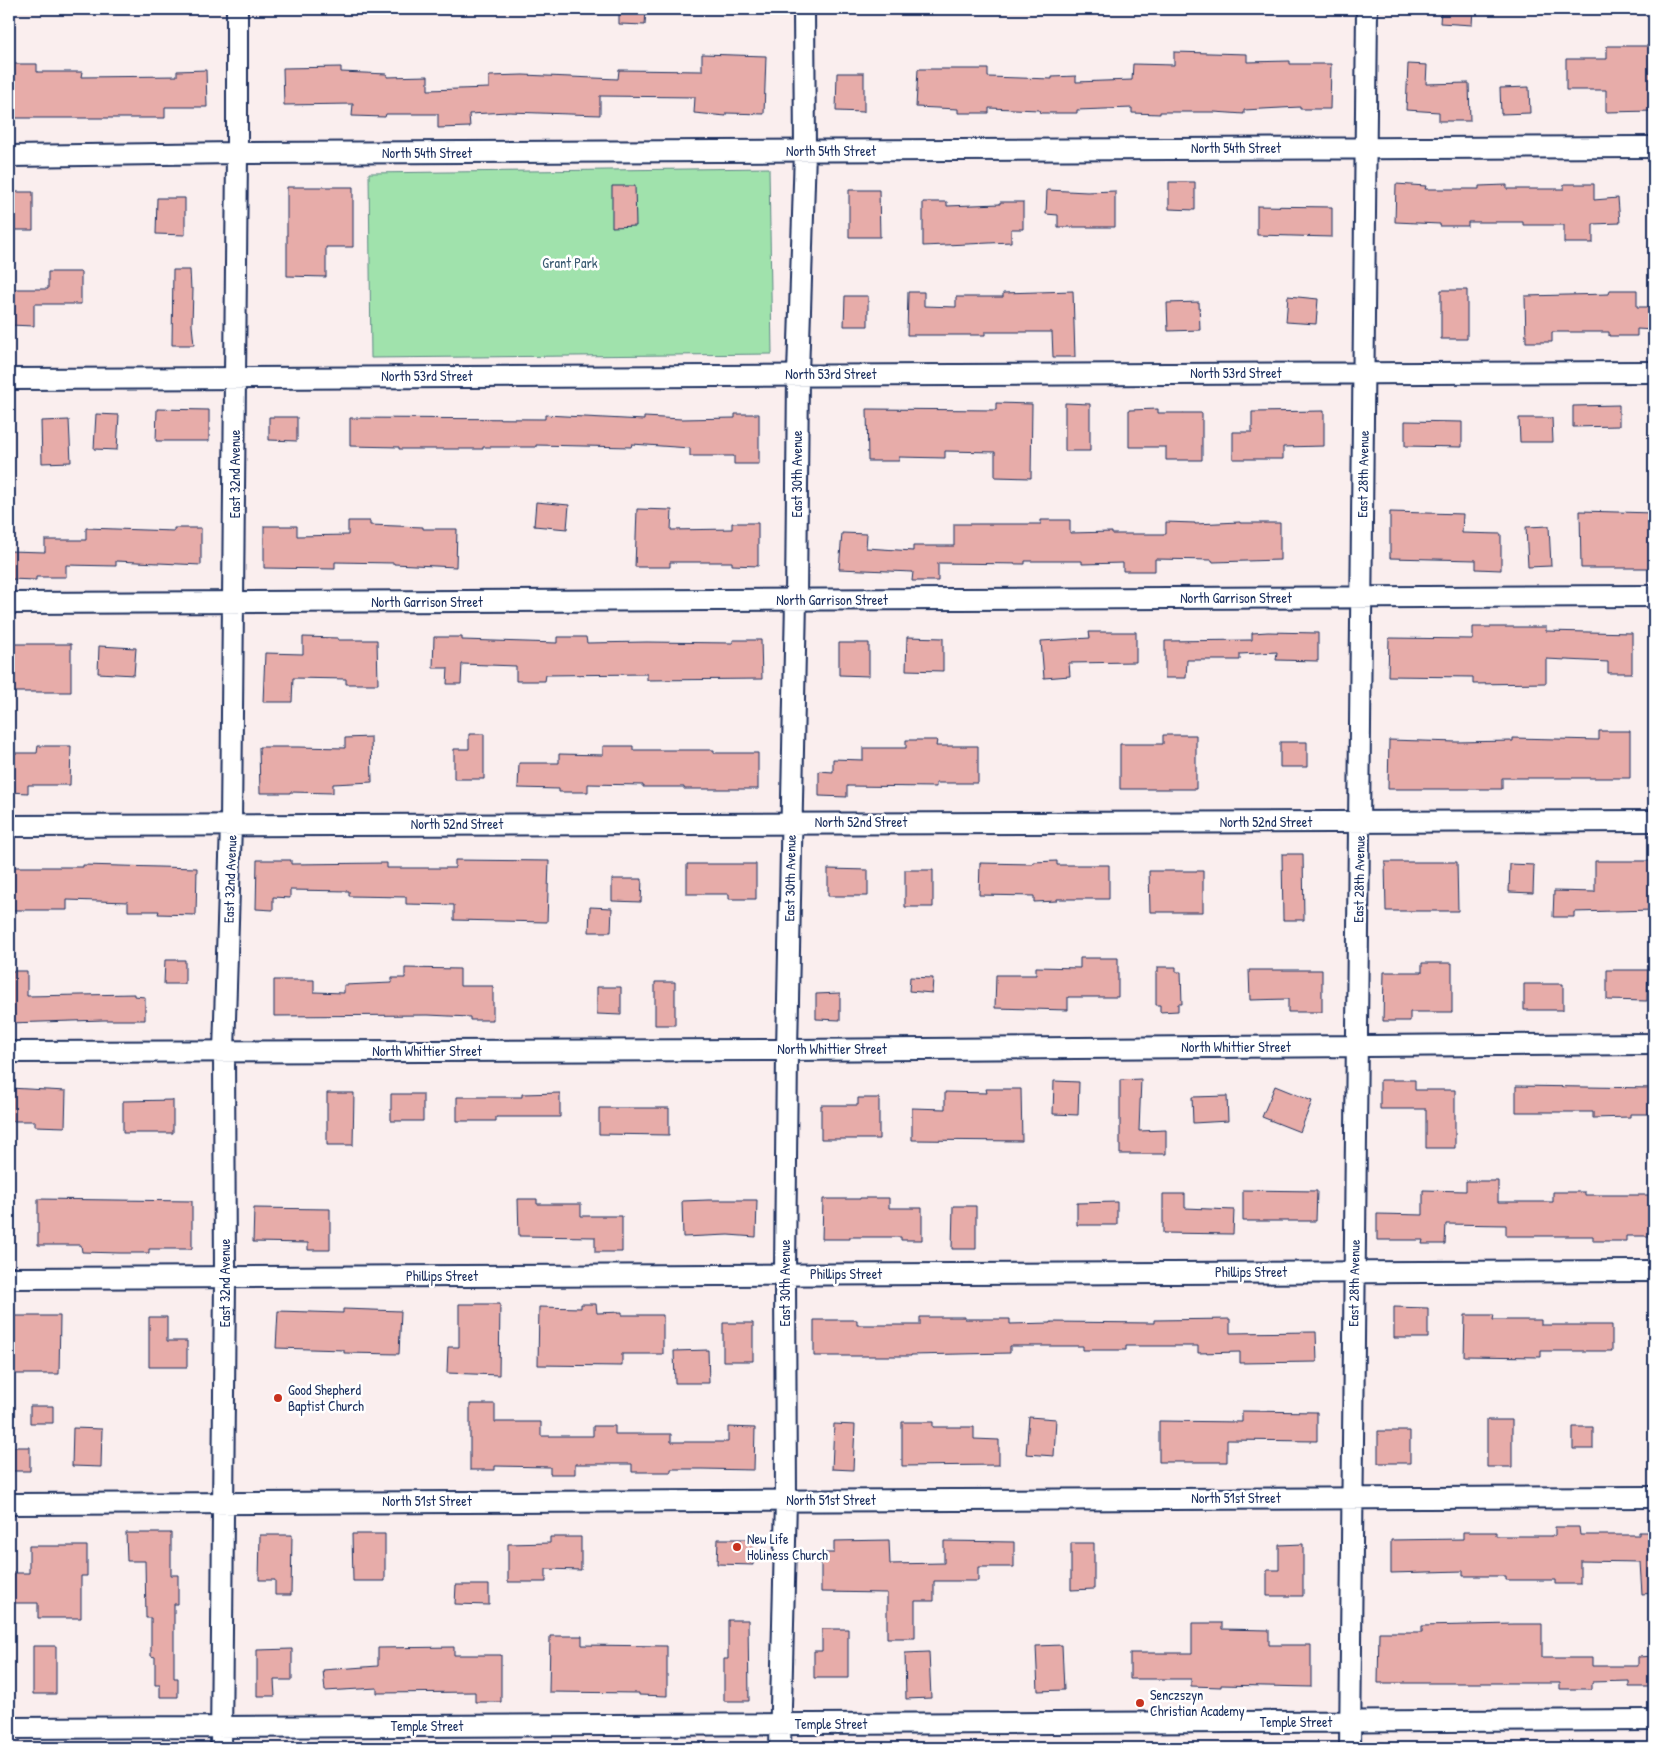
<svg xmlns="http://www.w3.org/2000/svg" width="1663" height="1757" font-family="'Patrick Hand',sans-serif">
	<rect width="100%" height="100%" fill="#faeeee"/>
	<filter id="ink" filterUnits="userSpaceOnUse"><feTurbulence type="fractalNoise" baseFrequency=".02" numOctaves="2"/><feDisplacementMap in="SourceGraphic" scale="10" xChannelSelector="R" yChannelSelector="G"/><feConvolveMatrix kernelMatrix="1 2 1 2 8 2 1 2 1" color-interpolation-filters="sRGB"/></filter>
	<g filter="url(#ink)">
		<path fill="#a0e2ac" stroke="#5e8885" d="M769 168 772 354 371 358 369 173Z"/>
		<path fill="#e7aca9" stroke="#1b2f5e" d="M619 9H646L645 25 619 24Z
			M1441 9H1473L1472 25 1440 23Z
			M1607 46H1654V111L1606 112V90H1566V59H1607Z
			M1174 52 1247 54V62L1290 61V64H1331L1330 109H1300V107L1244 110V114L1214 112H1160V114L1132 113V108L1077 110V113H1040L1039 110 989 108V113H958V109L916 107 918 69H988V77L1052 79V77L1076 76V82L1132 80 1133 64 1174 65Z
			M702 54 766 56 764 114 726 113V116L694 113 695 97 600 96V115L509 112 469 114 470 127 438 128V114H386L385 117 352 116 353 104 284 105 283 68 341 67V72L387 74V77L428 76V90L489 88V76L523 75 618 79 619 70 702 71Z
			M9 64H37V72H82L81 77 177 76V71L206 70 207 107H165V118H9Z
			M1408 64 1427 65 1426 84 1469 83 1470 121H1439V112L1406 110Z
			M837 73H864V112L836 111Z
			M1529 87 1530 113 1501 114 1500 88Z
			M1169 182H1195V210L1169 209Z
			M1396 184 1426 186 1425 189H1479V186L1507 185V189H1564V184H1594V200L1618 198 1620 223 1593 224V243H1564V225H1523V222H1468V226H1440V224L1395 222Z
			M612 186H635L636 226 612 227Z
			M287 187H353V247H326V277L287 276Z
			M849 190H879L880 237H849Z
			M1047 190 1087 192 1115 191V227H1058V215L1046 214Z
			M9 192H33V230H9Z
			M157 198H185V235L156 234Z
			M923 202H947V206L1000 204V202H1023V229H1011V242L923 246Z
			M1257 206 1332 207V237L1257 235Z
			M173 270H190L191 289H193L192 325 194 345H172Z
			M48 272H81V304H34V326L9 325V289H48Z
			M1441 290H1467V339H1441Z
			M1610 290H1637V307H1654V330L1637 329V336H1609V332H1552V342H1526L1525 296 1609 294Z
			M1073 291 1075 357H1053L1052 332H985V335H907L908 292H924V306L956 307V297H1003V293Z
			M845 296H868V326H844Z
			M1288 296 1318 299 1316 324 1286 322Z
			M1199 302 1200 330 1168 331 1167 303Z
			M996 403 1032 404 1031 478 995 477V452L945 451V458L899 457V461H868L867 409 996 410Z
			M1065 403 1090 404V451H1065Z
			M1619 405V426L1573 427V406Z
			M157 409 209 410V441H156Z
			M1158 409V413H1202V460H1166V447H1129V410Z
			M1324 411V446L1283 447V459H1233V432H1252V412Z
			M96 414 119 415 117 450 94 449Z
			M735 414H759V464H734V456H690V448L632 444 631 447 536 445V447H483V449H399V447L350 446V418L545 419V415L644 420V417L682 419 735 418Z
			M269 417H297V441L269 440Z
			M1519 418H1552L1553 442H1520Z
			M69 420 71 462 42 463 41 421Z
			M1405 421 1462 422V447L1405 446Z
			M536 502 569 505 567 529 534 526Z
			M637 509 672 510 671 530 732 529V523H758V566L732 565V562H670V567H635Z
			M1580 511 1654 513V568H1581Z
			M1390 512 1463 514 1462 533 1501 534V570L1476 569V560L1390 558Z
			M1041 520H1070V533L1112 532V534H1166V522L1195 523V524L1240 522V523H1280V560L1213 562 1212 560 1155 559V571H1123V563L1082 564V561H1025V564L938 563V581H912L913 572 839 569 842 533 867 534 866 548 913 551V546H954V524H1041Z
			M348 521H370V525L423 527V529H457L456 567 394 564V563L335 562V569L264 568V526H297V536L348 535Z
			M1549 526 1551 566 1528 567 1526 527Z
			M86 528 174 531V528H201V565L116 561V566L66 565V577H36V580L9 579V551L45 552V540H86Z
			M1473 627H1546V631L1632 633V673H1608V662L1546 659V683L1473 684V677L1388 676 1389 638 1473 639Z
			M1089 632H1136V662L1069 663 1070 676 1044 678 1041 641 1090 638Z
			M1268 632 1318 633V661L1276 660 1277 652 1240 654V660H1187L1186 678H1165V641L1252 640V633Z
			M303 637 338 638V640H377L378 684H346V679L293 678 292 702H263L265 653 303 654Z
			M434 637H462V640L557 643V637H586L587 643 647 642 733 643V640H761L762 679 647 680V674L546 675 545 681H516V666L462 664 461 684H447L448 668H433Z
			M907 637 943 638V671L906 670Z
			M839 643H869V676L839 675Z
			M9 644H71V692H9Z
			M99 646 136 648 134 675 98 673Z
			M1599 731H1630V778H1502V789H1388L1389 740 1457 742 1513 741V738L1599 740Z
			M469 734H484V779H454V749H469Z
			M1163 735H1196V789H1120V744H1163Z
			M371 737 372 782 333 784V793L290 792V793H260L259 747H298L345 748V738Z
			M906 740H937L936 746H978V783H936V787L847 786V797L819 796V771L833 772V759L863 760V748H906Z
			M1280 742H1307V767H1280Z
			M38 746H71L70 785H28V793L9 792V753H37Z
			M603 746H633V750H714V753H758V789H684V787H643V785L588 784V792H559V789L518 788 519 763H559V754L603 755Z
			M1282 854H1303L1304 920H1283Z
			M257 860H291V864L387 863V868H455V860L549 861 547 922 454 920V905L406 904V897L349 896V891L290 890V898L273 897V910L256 909Z
			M1057 861V865H1109V899H1057V901L1034 902V896L979 895 980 863 1033 864V862Z
			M1595 861H1654V910L1574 912V917H1553L1554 891 1595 892Z
			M1385 862H1457L1458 911H1386Z
			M687 864H756V899H729V894H687Z
			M1510 864 1534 865 1533 893 1509 892Z
			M83 865 197 868 196 915 158 914 159 911H128V902L67 900V910H9V867H83Z
			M828 869 868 870V896H828Z
			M905 870H933V907H905Z
			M1149 871H1203V912H1150Z
			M612 879H642L641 902 612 901Z
			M590 907 612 908 611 932H589Z
			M1080 958H1118V997H1068V1010L995 1008 996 975H1036V967L1080 968Z
			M165 960H185V984H164Z
			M1422 963H1452V1012H1410V1021H1383L1384 972H1422Z
			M1158 967H1176V972H1181L1182 1004H1178V1011L1160 1012V1005H1156V972H1158Z
			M405 968 460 969V986H493V1020H470V1017L428 1015 274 1016V980H314V992L344 993V985L392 983V978H405Z
			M1249 970H1322V1012H1288V999L1250 1000Z
			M1607 970H1648L1647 1001 1607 1000Z
			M9 971H27V996L134 994V996L145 997V1020H104L9 1023Z
			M910 977 933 978 932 993 909 991Z
			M655 982H675V1025H655Z
			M1524 984H1563V1010H1524Z
			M597 987H621V1015L597 1014Z
			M840 993V1020L816 1019V994Z
			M1141 1079 1139 1131 1166 1130V1154H1120V1080Z
			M1380 1080H1415V1090H1455V1148H1426V1109H1380Z
			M1054 1081 1079 1082 1078 1115 1053 1114Z
			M1275 1086 1312 1101 1300 1132 1262 1117Z
			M1516 1086 1654 1088V1114H1630V1117L1593 1118V1112H1516Z
			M9 1088 66 1091 65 1127 35 1126V1121H9Z
			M986 1089H1021L1022 1141 912 1140V1108L945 1109V1092L987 1093Z
			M327 1093H354L353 1145H327Z
			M560 1093V1117H496V1121H457V1097H522V1094Z
			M391 1094H423V1121H391Z
			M1227 1096 1228 1121 1193 1123 1192 1097Z
			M858 1098H879V1139H821V1105H858Z
			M173 1100V1133H123V1101Z
			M599 1108H669V1135L599 1134Z
			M1466 1181H1498V1202H1553V1192H1585V1195H1654V1236H1626V1241H1593V1236H1506V1225L1446 1224 1445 1244H1422L1423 1240H1377V1214L1423 1215V1190L1466 1191Z
			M1243 1190 1317 1191 1316 1221H1243Z
			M1163 1194H1185V1208L1234 1210 1233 1234 1163 1233Z
			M860 1198H889V1208H922V1240H901V1237H850V1239H822L823 1199H860Z
			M38 1199 192 1201V1249H149V1253H119L82 1252 81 1245H38Z
			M518 1199H537V1204H581V1216H622V1252H595V1237L519 1236Z
			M708 1200H757L756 1237 728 1235 683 1237 682 1201Z
			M1117 1202V1225H1077V1203Z
			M953 1206H976V1249H952Z
			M254 1208 330 1209V1250H308V1243L253 1242Z
			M459 1304H500L499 1375 447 1373 448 1347H459Z
			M581 1304H596L597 1313 622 1312V1315H663V1354H622V1366L538 1365 539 1307 581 1308Z
			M1394 1307 1428 1308V1338H1394Z
			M343 1309 401 1311 399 1354 344 1353V1350L276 1348 278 1311 343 1313Z
			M1465 1315H1494L1493 1320H1541V1325H1612V1351H1541V1357L1464 1356Z
			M9 1316H60L59 1374H9Z
			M149 1317H167V1341H187V1367H149Z
			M920 1317H965V1319H1010V1324L1051 1323V1322L1154 1323V1320L1230 1319V1333L1316 1332 1317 1362 1240 1363V1352L1198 1353V1346H1126V1350H1083V1346H1010V1353L911 1355V1356H814V1320H857V1325H920Z
			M723 1323H753V1361H723Z
			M708 1350 709 1383H675L674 1351Z
			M470 1404H495V1422H541V1436H593V1426H615V1434H671V1442H728V1427L755 1428 754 1470 702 1469H671V1472H632V1464H575V1474H550V1467L495 1466V1470H470Z
			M30 1406H53V1423H30Z
			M1242 1411 1317 1412V1441L1227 1440V1462H1159V1421L1242 1422Z
			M1029 1417 1056 1419 1054 1456 1026 1454Z
			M1487 1420H1512V1467H1487Z
			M902 1422H933V1427H974V1439L999 1440V1465L902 1466Z
			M834 1424 855 1425 853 1470 832 1469Z
			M1573 1427H1593V1449H1573Z
			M73 1428 102 1429 101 1467 72 1466Z
			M1378 1431H1410V1463H1378Z
			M13 1447H30V1471H13Z
			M1555 1527H1579L1580 1535H1639V1532H1654V1593L1642 1594 1640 1562 1580 1561V1584H1555V1580H1506V1576H1463V1571L1391 1573V1540L1463 1539V1532H1496V1536H1555Z
			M126 1533H171V1575H178V1604H174V1678H178V1697H160V1685H155V1657L151 1656V1618H146L145 1561H127Z
			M352 1534H385V1581H353Z
			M260 1535H292L291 1595H275V1580H259Z
			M550 1537H581V1570L546 1569V1582H508V1544L550 1543Z
			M718 1539H753V1565L717 1564Z
			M889 1540 890 1564 944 1563V1541L1014 1542V1567H978V1581H934V1601H915V1638H887V1593L821 1592V1553H834V1541Z
			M1071 1543H1094V1589L1071 1590Z
			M1303 1544V1596H1267V1570H1279V1545Z
			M29 1546H87V1576H81V1618H38V1603H9V1573H29Z
			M456 1585H489V1605L455 1604Z
			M728 1620H748L749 1701H724V1659H728Z
			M1192 1623H1222V1629L1269 1630V1645H1311V1687L1221 1685V1687L1191 1686V1679H1130V1653H1192Z
			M1513 1624H1542V1658H1592V1666H1638V1657L1654 1656V1687H1629V1681L1592 1682V1689H1560V1683H1378L1379 1632H1422V1626Z
			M822 1629H848V1678H814V1651H822Z
			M550 1636H582V1645L667 1646V1696L639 1695V1693L549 1692Z
			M1062 1645 1064 1690 1038 1691 1036 1646Z
			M33 1646H56V1694H33Z
			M454 1647V1655H501V1702H475V1692L377 1693V1688L325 1691 323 1670 378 1666V1648Z
			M292 1649V1680H274L275 1696H257V1650Z
			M929 1652 931 1698 906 1699 905 1653Z"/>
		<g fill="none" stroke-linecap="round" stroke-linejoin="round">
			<g stroke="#1b2f5e" stroke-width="24">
				<path id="minor" d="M9 156 237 153 1654 147
					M9 379 1654 372
					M9 603 1654 596
					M9 826 1654 821
					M9 1052 787 1050 1654 1044
					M9 1278 1654 1271
					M9 1504 1654 1497
					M9 1728 1654 1720
					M221 1748 225 1278 224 1051 231 825 237 153V9
					M780 1748 786 1500 785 1274 787 1050 796 600 798 374 805 151 804 9
					M1350 1748 1367 9"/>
			</g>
			<use href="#minor" stroke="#fff" stroke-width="20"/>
		</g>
	</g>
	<g fill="#c8321e" stroke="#fff" stroke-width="2">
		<circle cx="278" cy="1398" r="5"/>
		<circle cx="737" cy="1547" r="5"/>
		<circle cx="1140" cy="1703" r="5"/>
	</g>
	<g text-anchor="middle" stroke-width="5" stroke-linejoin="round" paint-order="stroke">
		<g font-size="14" fill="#1b2f5e" stroke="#fff">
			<text x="1236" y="153">North 54th Street</text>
			<text x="831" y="156">North 54th Street</text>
			<text x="427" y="158">North 54th Street</text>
			<text x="1236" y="378">North 53rd Street</text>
			<text x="831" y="379">North 53rd Street</text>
			<text x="427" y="381">North 53rd Street</text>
			<text transform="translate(235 474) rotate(-90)" y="5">East 32nd Avenue</text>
			<text transform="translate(797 474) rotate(-90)" y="5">East 30th Avenue</text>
			<text transform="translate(1363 474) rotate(-89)" y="5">East 28th Avenue</text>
			<text x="1236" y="603">North Garrison Street</text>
			<text x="832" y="605">North Garrison Street</text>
			<text x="427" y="607">North Garrison Street</text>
			<text x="861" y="827">North 52nd Street</text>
			<text x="1266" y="827">North 52nd Street</text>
			<text x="457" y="829">North 52nd Street</text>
			<text transform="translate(790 878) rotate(-89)" y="5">East 30th Avenue</text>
			<text transform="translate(230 879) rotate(-88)" y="5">East 32nd Avenue</text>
			<text transform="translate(1359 879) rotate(-89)" y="5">East 28th Avenue</text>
			<text x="1236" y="1052">North Whittier Street</text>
			<text x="832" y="1054">North Whittier Street</text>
			<text x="427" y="1056">North Whittier Street</text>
			<text x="1251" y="1277">Phillips Street</text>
			<text x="846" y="1279">Phillips Street</text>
			<text x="442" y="1281">Phillips Street</text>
			<text transform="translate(225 1283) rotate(-90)" y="5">East 32nd Avenue</text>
			<text transform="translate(785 1283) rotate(-90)" y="5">East 30th Avenue</text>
			<text transform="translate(1354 1283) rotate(-89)" y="5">East 28th Avenue</text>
			<text x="1236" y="1503">North 51st Street</text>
			<text x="831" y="1505">North 51st Street</text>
			<text x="427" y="1506">North 51st Street</text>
			<text x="1296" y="1727">Temple Street</text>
			<text x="831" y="1729">Temple Street</text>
			<text x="427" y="1731">Temple Street</text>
		</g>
		<g font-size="14" fill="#3c5c72" stroke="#fff">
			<text x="570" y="268">Grant Park</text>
		</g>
		<g font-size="14" fill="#1b2f5e" stroke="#fff" text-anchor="start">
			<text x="288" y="1395">Good Shepherd<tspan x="288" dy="16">Baptist Church</tspan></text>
			<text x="747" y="1544">New Life<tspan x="747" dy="16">Holiness Church</tspan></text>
			<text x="1150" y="1700">Senczszyn<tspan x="1150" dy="16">Christian Academy</tspan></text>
		</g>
	</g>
	<rect width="1663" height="1757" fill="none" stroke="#fff" stroke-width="30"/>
	<rect x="15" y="15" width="1633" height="1727" fill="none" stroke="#1b2f5e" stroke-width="2" filter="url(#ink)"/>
</svg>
